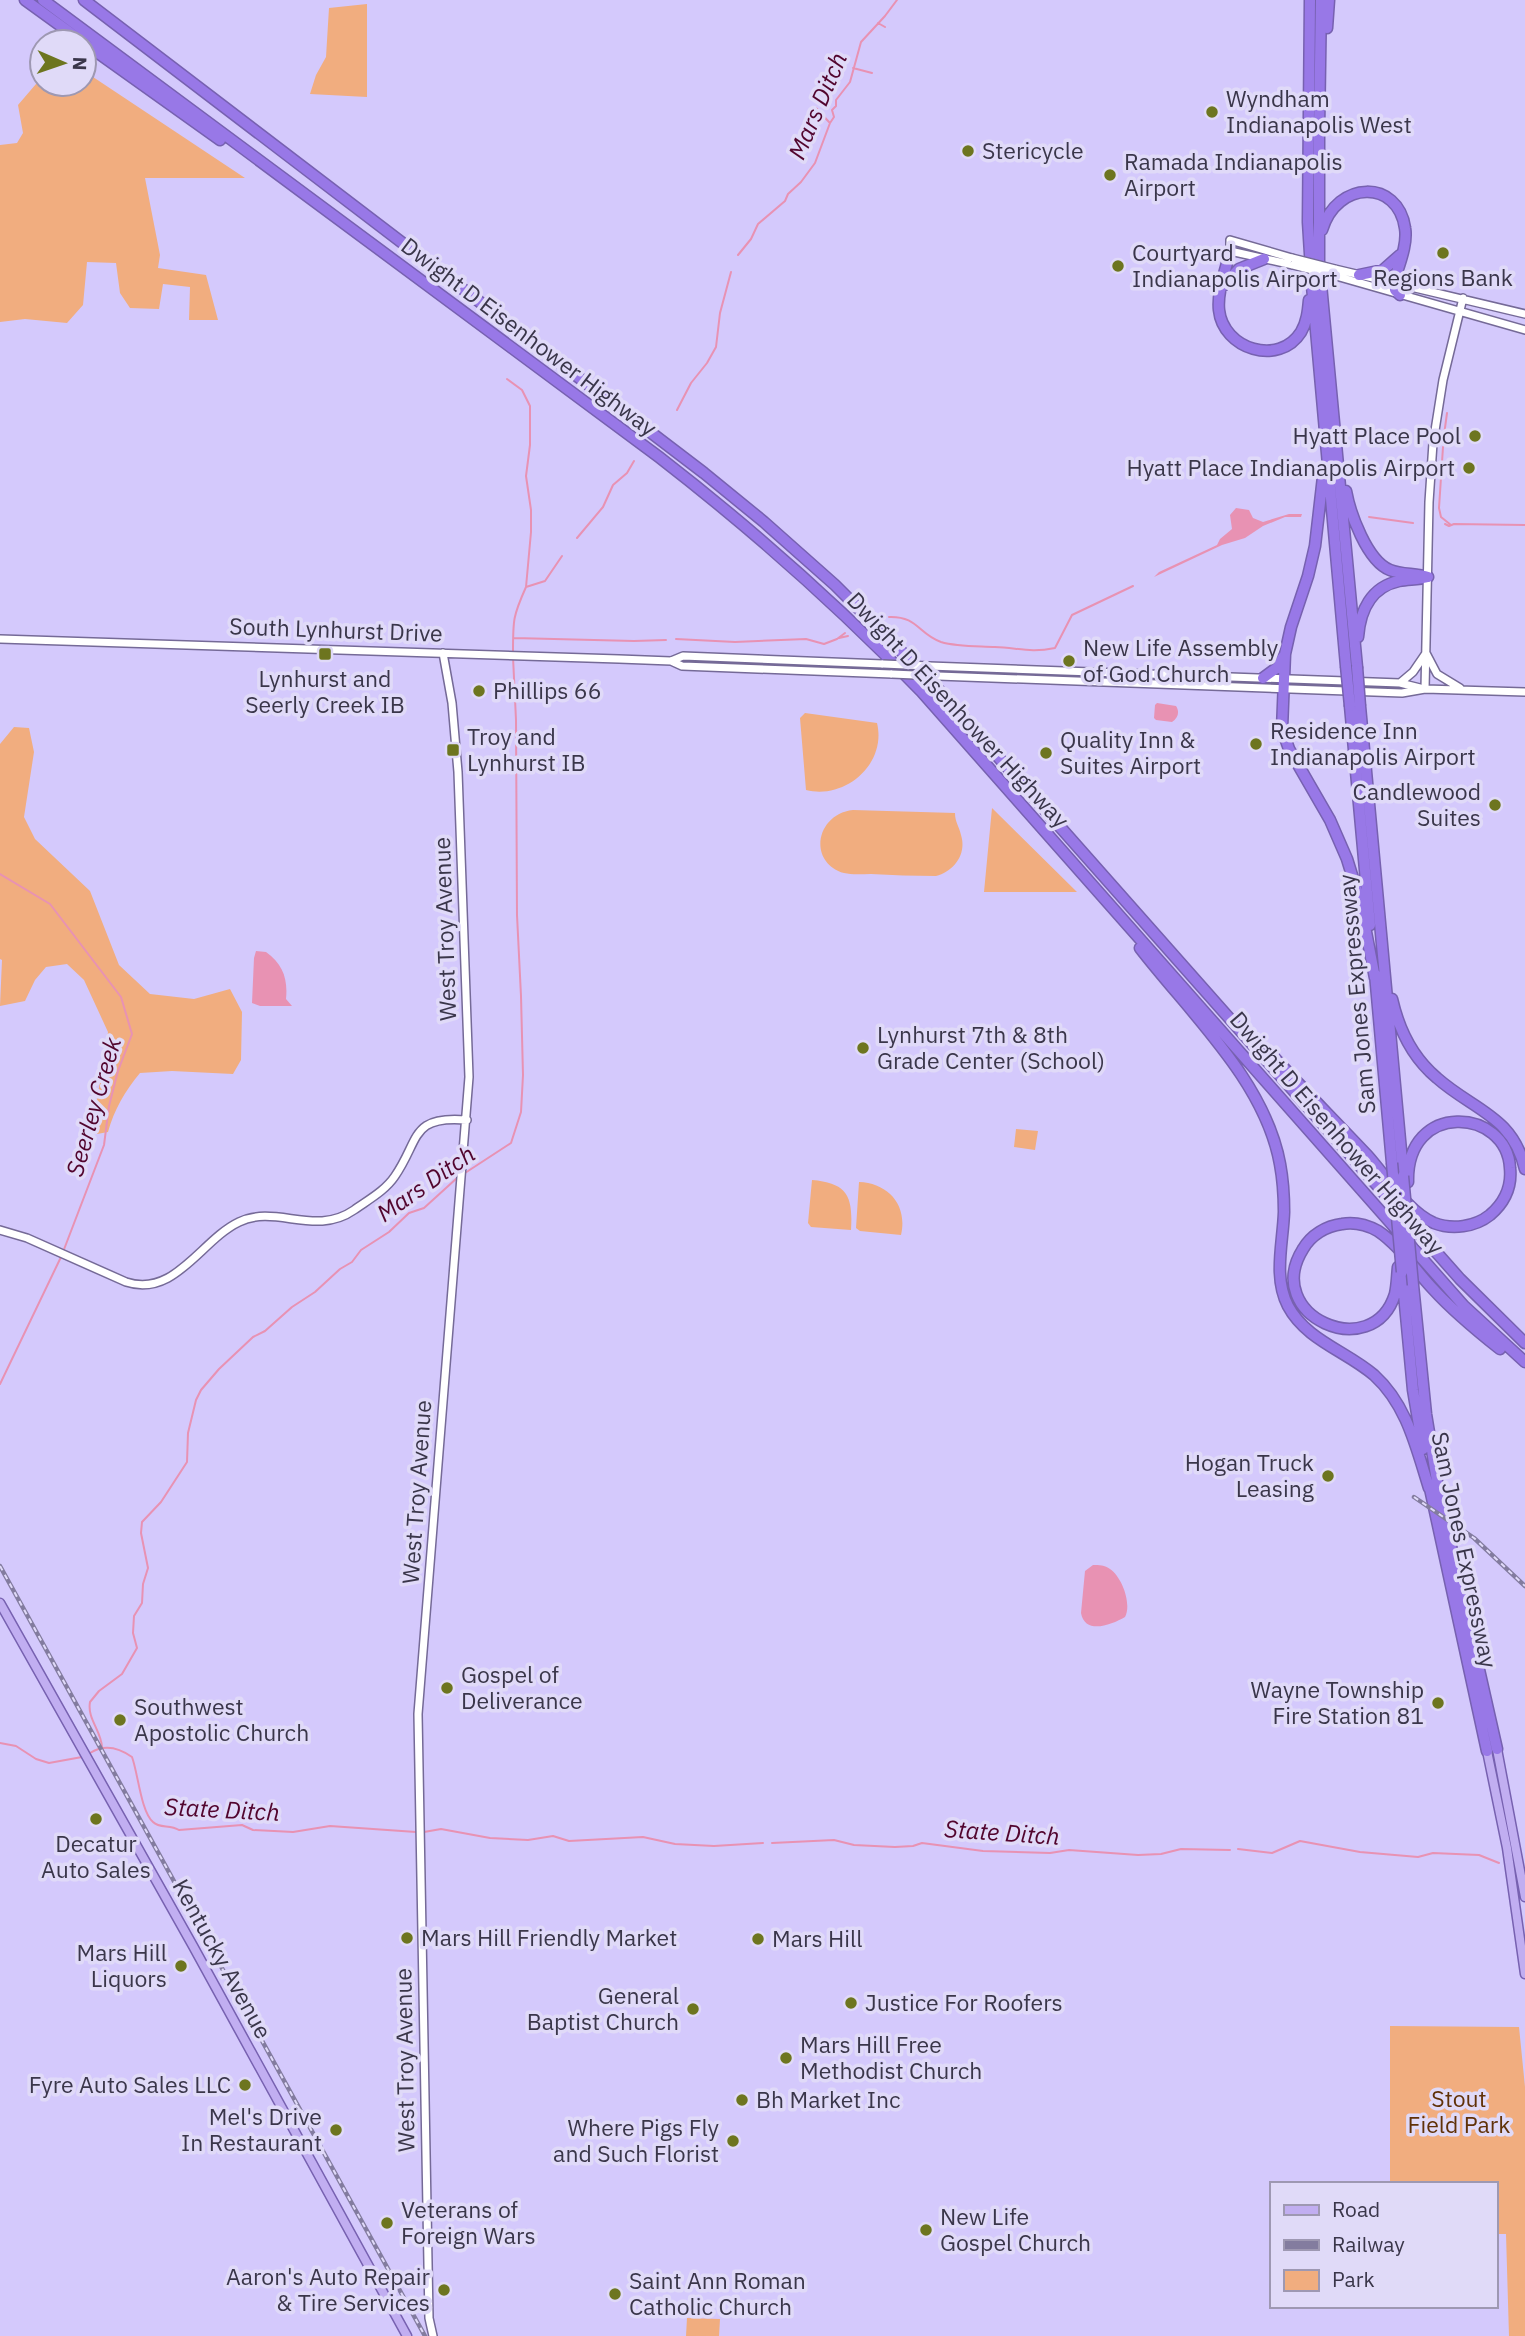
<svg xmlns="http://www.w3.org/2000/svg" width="1525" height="2336" font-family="'IBM Plex Sans',sans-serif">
	<rect width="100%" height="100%" fill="#d4c9fc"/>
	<path fill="#f1ad7f" d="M367 4V97L310 94 316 75 326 57 329 8Z
		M84 71 245 178H145L160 255 158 268 206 275 218 320H189L190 287 163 284 159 309 130 308 120 293 116 263 87 262 83 305 67 323 25 319 0 322V145L17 143 23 133 18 105 42 77V84H84Z
		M805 713 877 723C887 764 845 800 806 790L800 718Z
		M14 727 29 728 34 752 24 817 35 839 90 891 119 965 150 994 194 999 230 989 242 1012 241 1060 233 1074 172 1071 140 1073C125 1091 114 1110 108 1132L97 1134 93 1124 108 1032 84 980 67 964 46 967 35 980 25 1001 0 1006 2 960 0 959V744Z
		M992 808 1077 892H984Z
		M853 810 955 813C955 822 959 826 961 835 967 854 954 871 936 876 914 876 892 875 871 874 862 874 852 875 844 873 807 862 816 814 853 810Z
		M1016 1129 1038 1131 1035 1150 1014 1147Z
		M812 1180C848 1183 853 1197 851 1230L811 1227 808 1223Z
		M859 1182C888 1183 908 1205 901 1235L860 1231 856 1228Z
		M1390 2026 1519 2027 1525 2087V2336H1509L1506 2234H1495V2184H1390Z
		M687 2318 720 2319 719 2336H686Z"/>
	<path fill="#e892b3" d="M1236 508 1249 510 1253 518 1263 522 1289 514H1302L1301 517H1285L1263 526 1245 538 1222 545 1154 577 1159 572 1217 545 1220 539 1232 529 1230 515Z
		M1157 703 1176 706C1180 712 1178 718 1172 722L1156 720 1154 718 1155 705Z
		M256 951 266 952C283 964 288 979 286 999L292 1006H260L252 1003 254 958Z
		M1093 1565C1099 1565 1105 1565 1110 1569 1122 1577 1132 1604 1125 1617 1111 1625 1085 1635 1081 1613L1085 1571Z"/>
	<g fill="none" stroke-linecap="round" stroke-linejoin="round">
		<path stroke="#e892b3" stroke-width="2" d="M878 23 885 27
			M853 68 872 73
			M816 108 829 122
			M738 255 751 239 758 224 785 201 788 194 801 182 815 163 830 123 834 117 832 110 836 106V100L850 82 861 42 885 16 897 0
			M507 379 522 390 530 406V445L526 476 531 510V532L526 587
			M677 410 691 383 707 363 716 347 720 313 731 272
			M1444 435 1447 413
			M1443 447 1439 508 1441 517 1451 525
			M1369 517 1413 523
			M1445 524 1449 526 1454 524 1525 525
			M577 538 603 507 613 485 627 473 634 461
			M889 617C918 616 918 634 941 642 958 647 978 646 995 647 1019 648 1030 653 1055 648L1072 615 1133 586
			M514 638 634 641 666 640
			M839 638 848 636
			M676 639 735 642 806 639 824 644 837 639 845 633
			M513 651C513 620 513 616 526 587L545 581 562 556
			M0 874 50 904 121 997 132 1034 118 1071 109 1106 104 1145 63 1252
			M465 1173 511 1143 521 1112 523 1075 521 996 517 915 516 720 513 657
			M0 1384 61 1257
			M0 1743 16 1746 36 1759 49 1763 82 1757
			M102 1747C101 1730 87 1719 90 1702L99 1691 122 1674 137 1648 133 1633 134 1616 142 1603 143 1584 148 1568 141 1533 142 1522 161 1502 187 1462 188 1433 196 1400 201 1390 219 1369 253 1337 265 1331 292 1307 315 1292 340 1269 352 1262 361 1250 389 1232 409 1213 424 1208 457 1178
			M90 1753C104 1744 118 1747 132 1757 138 1773 141 1812 153 1822 160 1829 170 1824 179 1830L242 1825 253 1830 274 1831 293 1832 330 1826 416 1832
			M424 1832 441 1829 490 1838 528 1840 553 1836 569 1841 643 1837 675 1844 714 1846 763 1843
			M772 1843 834 1840 854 1845 895 1847 913 1846 922 1843 983 1851 1050 1853 1069 1850 1138 1855 1161 1854 1181 1849 1230 1850
			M1238 1849 1272 1853 1300 1841 1360 1852 1418 1857 1433 1853 1479 1855 1499 1863"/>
		<g stroke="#756a97" stroke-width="10">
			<path id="secondary" d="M1292 258 1230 240V251L1293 265
				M1335 269 1525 314
				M1336 276 1525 330
				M0 639 619 659 671 661 683 656 883 664
				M671 661 682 666 892 674
				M929 666 1400 683 1420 688
				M938 676 1402 693 1425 689 1525 692
				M1400 683 1413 672 1426 653 1437 674 1460 688
				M1425 689 1429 502 1433 443 1443 380 1463 298
				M0 1230 27 1238 126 1282C175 1298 201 1240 239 1222 276 1204 315 1237 354 1210 368 1200 385 1191 395 1176 420 1140 410 1115 467 1120
				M433 2336 429 2318 418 1714 469 1077 458 772 452 703 443 653"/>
		</g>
		<g stroke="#7761b0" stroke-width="11">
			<path id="primary" d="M0 1603 193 1946 407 2336
				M1497 1749 1525 1897
				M1487 1751 1507 1848 1525 1974"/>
		</g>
		<g stroke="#7761b0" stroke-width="13">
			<path id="highway" d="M25 0 83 42
				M43 0 659 457C752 529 839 606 921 691L1464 1306 1525 1362
				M84 0 704 473 764 522 835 585 931 681 1460 1279 1525 1343
				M1310 0 1308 222 1312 286 1346 666
				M1321 0 1319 130V263L1357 667
				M1327 28 1329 0
				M84 43 220 140
				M1322 230C1337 180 1398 179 1405 228 1408 245 1398 267 1394 282L1395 290 1400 295
				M1230 251C1226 270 1217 291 1219 310 1223 349 1279 367 1301 332 1307 322 1308 311 1309 300
				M1359 275 1383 270 1400 255
				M1223 286 1239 269 1264 259
				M1324 468 1315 546 1308 576 1291 627 1285 654 1282 729 1289 749 1330 820 1347 859 1360 901 1375 978
				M1346 491C1350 513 1367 561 1390 570 1402 575 1416 573 1428 577
				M1358 637C1360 611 1371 587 1399 581 1409 579 1418 580 1428 577
				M1263 678 1278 667 1283 657
				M1350 706 1370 925
				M1360 706 1403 1172
				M1140 948C1190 1013 1265 1081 1280 1164 1283 1180 1284 1196 1284 1212 1283 1243 1273 1277 1288 1306 1306 1340 1346 1351 1374 1375 1407 1405 1416 1447 1429 1488
				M1375 974 1392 1163
				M1392 999C1399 1030 1413 1058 1437 1078 1473 1110 1513 1116 1525 1169
				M1271 1054C1302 1088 1335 1121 1367 1155 1386 1176 1408 1212 1434 1223 1452 1230 1475 1227 1490 1215 1504 1203 1512 1187 1510 1168 1507 1108 1406 1100 1408 1182
				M1398 1267C1397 1276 1397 1285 1395 1294 1373 1365 1261 1316 1303 1249 1311 1235 1326 1226 1342 1224 1354 1222 1367 1225 1378 1231 1399 1245 1415 1270 1433 1289 1453 1311 1476 1330 1500 1349
				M1402 1273 1413 1390 1423 1449
				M1413 1285 1426 1414 1439 1493 1497 1749
				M1429 1484 1487 1751"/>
		</g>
		<use href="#secondary" stroke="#fff" stroke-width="7"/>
		<use href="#primary" stroke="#c1aef1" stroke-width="8"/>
		<use href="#highway" stroke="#9878e7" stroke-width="10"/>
		<g stroke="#837c9f" stroke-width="4.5">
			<path id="rail" d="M1414 1497 1474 1538 1525 1586
				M0 1566 425 2336"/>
		</g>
		<use href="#rail" stroke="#e0daf8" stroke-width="2" stroke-dasharray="5" stroke-linecap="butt"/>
		<g stroke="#756a97" stroke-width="10" stroke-linecap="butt">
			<path id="secondary-bridge" d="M1292 258 1335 269
				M1293 265 1336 276
				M883 664 929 666
				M892 674 938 676"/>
		</g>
		<g stroke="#7761b0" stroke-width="13" stroke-linecap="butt">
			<path id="highway-bridge" d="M1346 666 1350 706
				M1357 667 1360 706
				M1392 1163 1402 1272
				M1403 1176 1413 1285"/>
		</g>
		<use href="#secondary-bridge" stroke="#fff" stroke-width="7"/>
		<use href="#highway-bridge" stroke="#9878e7" stroke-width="10"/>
	</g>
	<g fill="#6d751f" stroke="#e0daf8" stroke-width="2.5">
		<circle cx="1212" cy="112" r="7"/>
		<circle cx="968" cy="151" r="7"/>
		<circle cx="1110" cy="175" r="7"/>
		<circle cx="1443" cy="253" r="7"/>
		<circle cx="1118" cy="266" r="7"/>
		<circle cx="1475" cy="436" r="7"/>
		<circle cx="1469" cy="468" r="7"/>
		<rect x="318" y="647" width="14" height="14" rx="3.5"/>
		<circle cx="1069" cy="661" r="7"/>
		<circle cx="479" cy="691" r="7"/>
		<circle cx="1256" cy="744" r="7"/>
		<rect x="446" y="743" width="14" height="14" rx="3.5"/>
		<circle cx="1046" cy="753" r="7"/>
		<circle cx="1495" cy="805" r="7"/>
		<circle cx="863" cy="1048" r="7"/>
		<circle cx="1328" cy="1476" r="7"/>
		<circle cx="447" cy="1688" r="7"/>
		<circle cx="1438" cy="1703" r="7"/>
		<circle cx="120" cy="1720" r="7"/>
		<circle cx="96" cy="1819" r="7"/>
		<circle cx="407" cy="1938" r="7"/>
		<circle cx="758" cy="1939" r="7"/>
		<circle cx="181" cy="1966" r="7"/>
		<circle cx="851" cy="2003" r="7"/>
		<circle cx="693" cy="2009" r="7"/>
		<circle cx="786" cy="2058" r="7"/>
		<circle cx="245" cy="2085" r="7"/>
		<circle cx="742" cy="2100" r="7"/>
		<circle cx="336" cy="2130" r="7"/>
		<circle cx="733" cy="2141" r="7"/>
		<circle cx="387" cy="2223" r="7"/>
		<circle cx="926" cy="2230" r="7"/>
		<circle cx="444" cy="2290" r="7"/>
		<circle cx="615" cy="2294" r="7"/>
	</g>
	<g text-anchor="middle" stroke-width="7" stroke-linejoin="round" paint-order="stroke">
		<g font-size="23" fill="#3a364a" stroke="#e0daf8" text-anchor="start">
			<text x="1226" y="107">Wyndham<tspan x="1226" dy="26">Indianapolis West</tspan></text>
			<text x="982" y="159">Stericycle</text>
			<text x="1124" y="170">Ramada Indianapolis<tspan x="1124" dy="26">Airport</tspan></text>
			<text x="1132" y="261">Courtyard<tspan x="1132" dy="26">Indianapolis Airport</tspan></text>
			<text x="1443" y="286" text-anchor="middle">Regions Bank</text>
			<text x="1461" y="444" text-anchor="end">Hyatt Place Pool</text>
			<text x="1455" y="476" text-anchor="end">Hyatt Place Indianapolis Airport</text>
			<text x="1083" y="656">New Life Assembly<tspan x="1083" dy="26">of God Church</tspan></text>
			<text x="325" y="687" text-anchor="middle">Lynhurst and<tspan x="325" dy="26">Seerly Creek IB</tspan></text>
			<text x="493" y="699">Phillips 66</text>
			<text x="1270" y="739">Residence Inn<tspan x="1270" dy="26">Indianapolis Airport</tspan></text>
			<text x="467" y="745">Troy and<tspan x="467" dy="26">Lynhurst IB</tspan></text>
			<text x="1060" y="748">Quality Inn &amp;<tspan x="1060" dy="26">Suites Airport</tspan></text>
			<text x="1481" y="800" text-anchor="end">Candlewood<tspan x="1481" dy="26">Suites</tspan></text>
			<text x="877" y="1043">Lynhurst 7th &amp; 8th<tspan x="877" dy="26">Grade Center (School)</tspan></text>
			<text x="1314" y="1471" text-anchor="end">Hogan Truck<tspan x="1314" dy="26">Leasing</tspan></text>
			<text x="461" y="1683">Gospel of<tspan x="461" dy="26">Deliverance</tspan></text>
			<text x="1424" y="1698" text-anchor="end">Wayne Township<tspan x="1424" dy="26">Fire Station 81</tspan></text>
			<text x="134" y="1715">Southwest<tspan x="134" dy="26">Apostolic Church</tspan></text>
			<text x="96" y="1852" text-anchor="middle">Decatur<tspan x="96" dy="26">Auto Sales</tspan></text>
			<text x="421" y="1946">Mars Hill Friendly Market</text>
			<text x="772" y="1947">Mars Hill</text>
			<text x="167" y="1961" text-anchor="end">Mars Hill<tspan x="167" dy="26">Liquors</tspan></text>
			<text x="679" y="2004" text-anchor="end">General<tspan x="679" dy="26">Baptist Church</tspan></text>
			<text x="865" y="2011">Justice For Roofers</text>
			<text x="800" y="2053">Mars Hill Free<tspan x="800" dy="26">Methodist Church</tspan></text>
			<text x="231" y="2093" text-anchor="end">Fyre Auto Sales LLC</text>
			<text x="756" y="2108">Bh Market Inc</text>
			<text x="322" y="2125" text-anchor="end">Mel's Drive<tspan x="322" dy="26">In Restaurant</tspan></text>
			<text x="719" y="2136" text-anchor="end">Where Pigs Fly<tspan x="719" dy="26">and Such Florist</tspan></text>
			<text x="401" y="2218">Veterans of<tspan x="401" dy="26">Foreign Wars</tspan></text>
			<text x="940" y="2225">New Life<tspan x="940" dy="26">Gospel Church</tspan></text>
			<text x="430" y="2285" text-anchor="end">Aaron's Auto Repair<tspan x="430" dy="26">&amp; Tire Services</tspan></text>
			<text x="629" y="2289">Saint Ann Roman<tspan x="629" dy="26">Catholic Church</tspan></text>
		</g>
		<g font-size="23" fill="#3a364a" stroke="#e0daf8">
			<text transform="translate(529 337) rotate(37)" y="8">Dwight D Eisenhower Highway</text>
			<text transform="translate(336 630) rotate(2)" y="8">South Lynhurst Drive</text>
			<text transform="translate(958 710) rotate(47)" y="8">Dwight D Eisenhower Highway</text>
			<text transform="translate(445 929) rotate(-92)" y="8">West Troy Avenue</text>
			<text transform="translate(1357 994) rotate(-95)" y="8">Sam Jones Expressway</text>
			<text transform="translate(1337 1133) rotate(49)" y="8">Dwight D Eisenhower Highway</text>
			<text transform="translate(417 1492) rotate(-86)" y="8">West Troy Avenue</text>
			<text transform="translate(1464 1550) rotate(78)" y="8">Sam Jones Expressway</text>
			<text transform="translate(222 1959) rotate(61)" y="8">Kentucky Avenue</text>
			<text transform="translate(405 2060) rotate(-91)" y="8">West Troy Avenue</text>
		</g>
		<g font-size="23" fill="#603108" stroke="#e0daf8">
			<text x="1459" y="2107">Stout<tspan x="1459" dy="26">Field Park</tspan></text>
		</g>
		<g font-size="24" font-style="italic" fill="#52052e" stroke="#e0daf8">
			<text transform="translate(818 106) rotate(-67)" y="8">Mars Ditch</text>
			<text transform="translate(94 1107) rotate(-74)" y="8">Seerley Creek</text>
			<text transform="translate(426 1184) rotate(-35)" y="8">Mars Ditch</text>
			<text transform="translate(222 1810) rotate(3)" y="8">State Ditch</text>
			<text transform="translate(1002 1833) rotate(4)" y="8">State Ditch</text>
		</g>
	</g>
	<rect x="1270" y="2182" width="228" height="126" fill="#e0daf8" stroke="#9e98b2" stroke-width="2"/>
	<rect x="1284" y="2205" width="35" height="10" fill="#c1aef1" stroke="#9e98b2" stroke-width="2"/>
	<text x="1332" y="2217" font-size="21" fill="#3a364a">Road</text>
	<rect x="1284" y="2240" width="35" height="10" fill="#837c9f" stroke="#9e98b2" stroke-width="2"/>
	<text x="1332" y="2252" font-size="21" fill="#3a364a">Railway</text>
	<rect x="1284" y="2270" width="35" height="21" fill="#f1ad7f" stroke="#9e98b2" stroke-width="2"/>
	<text x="1332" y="2287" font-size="21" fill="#3a364a">Park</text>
	<g transform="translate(63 63) rotate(92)"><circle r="33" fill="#e0daf8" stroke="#9e98b2" stroke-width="2"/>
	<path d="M0-5L12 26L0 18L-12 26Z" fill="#6d751f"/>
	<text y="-10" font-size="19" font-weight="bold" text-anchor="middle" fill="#3a364a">N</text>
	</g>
</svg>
